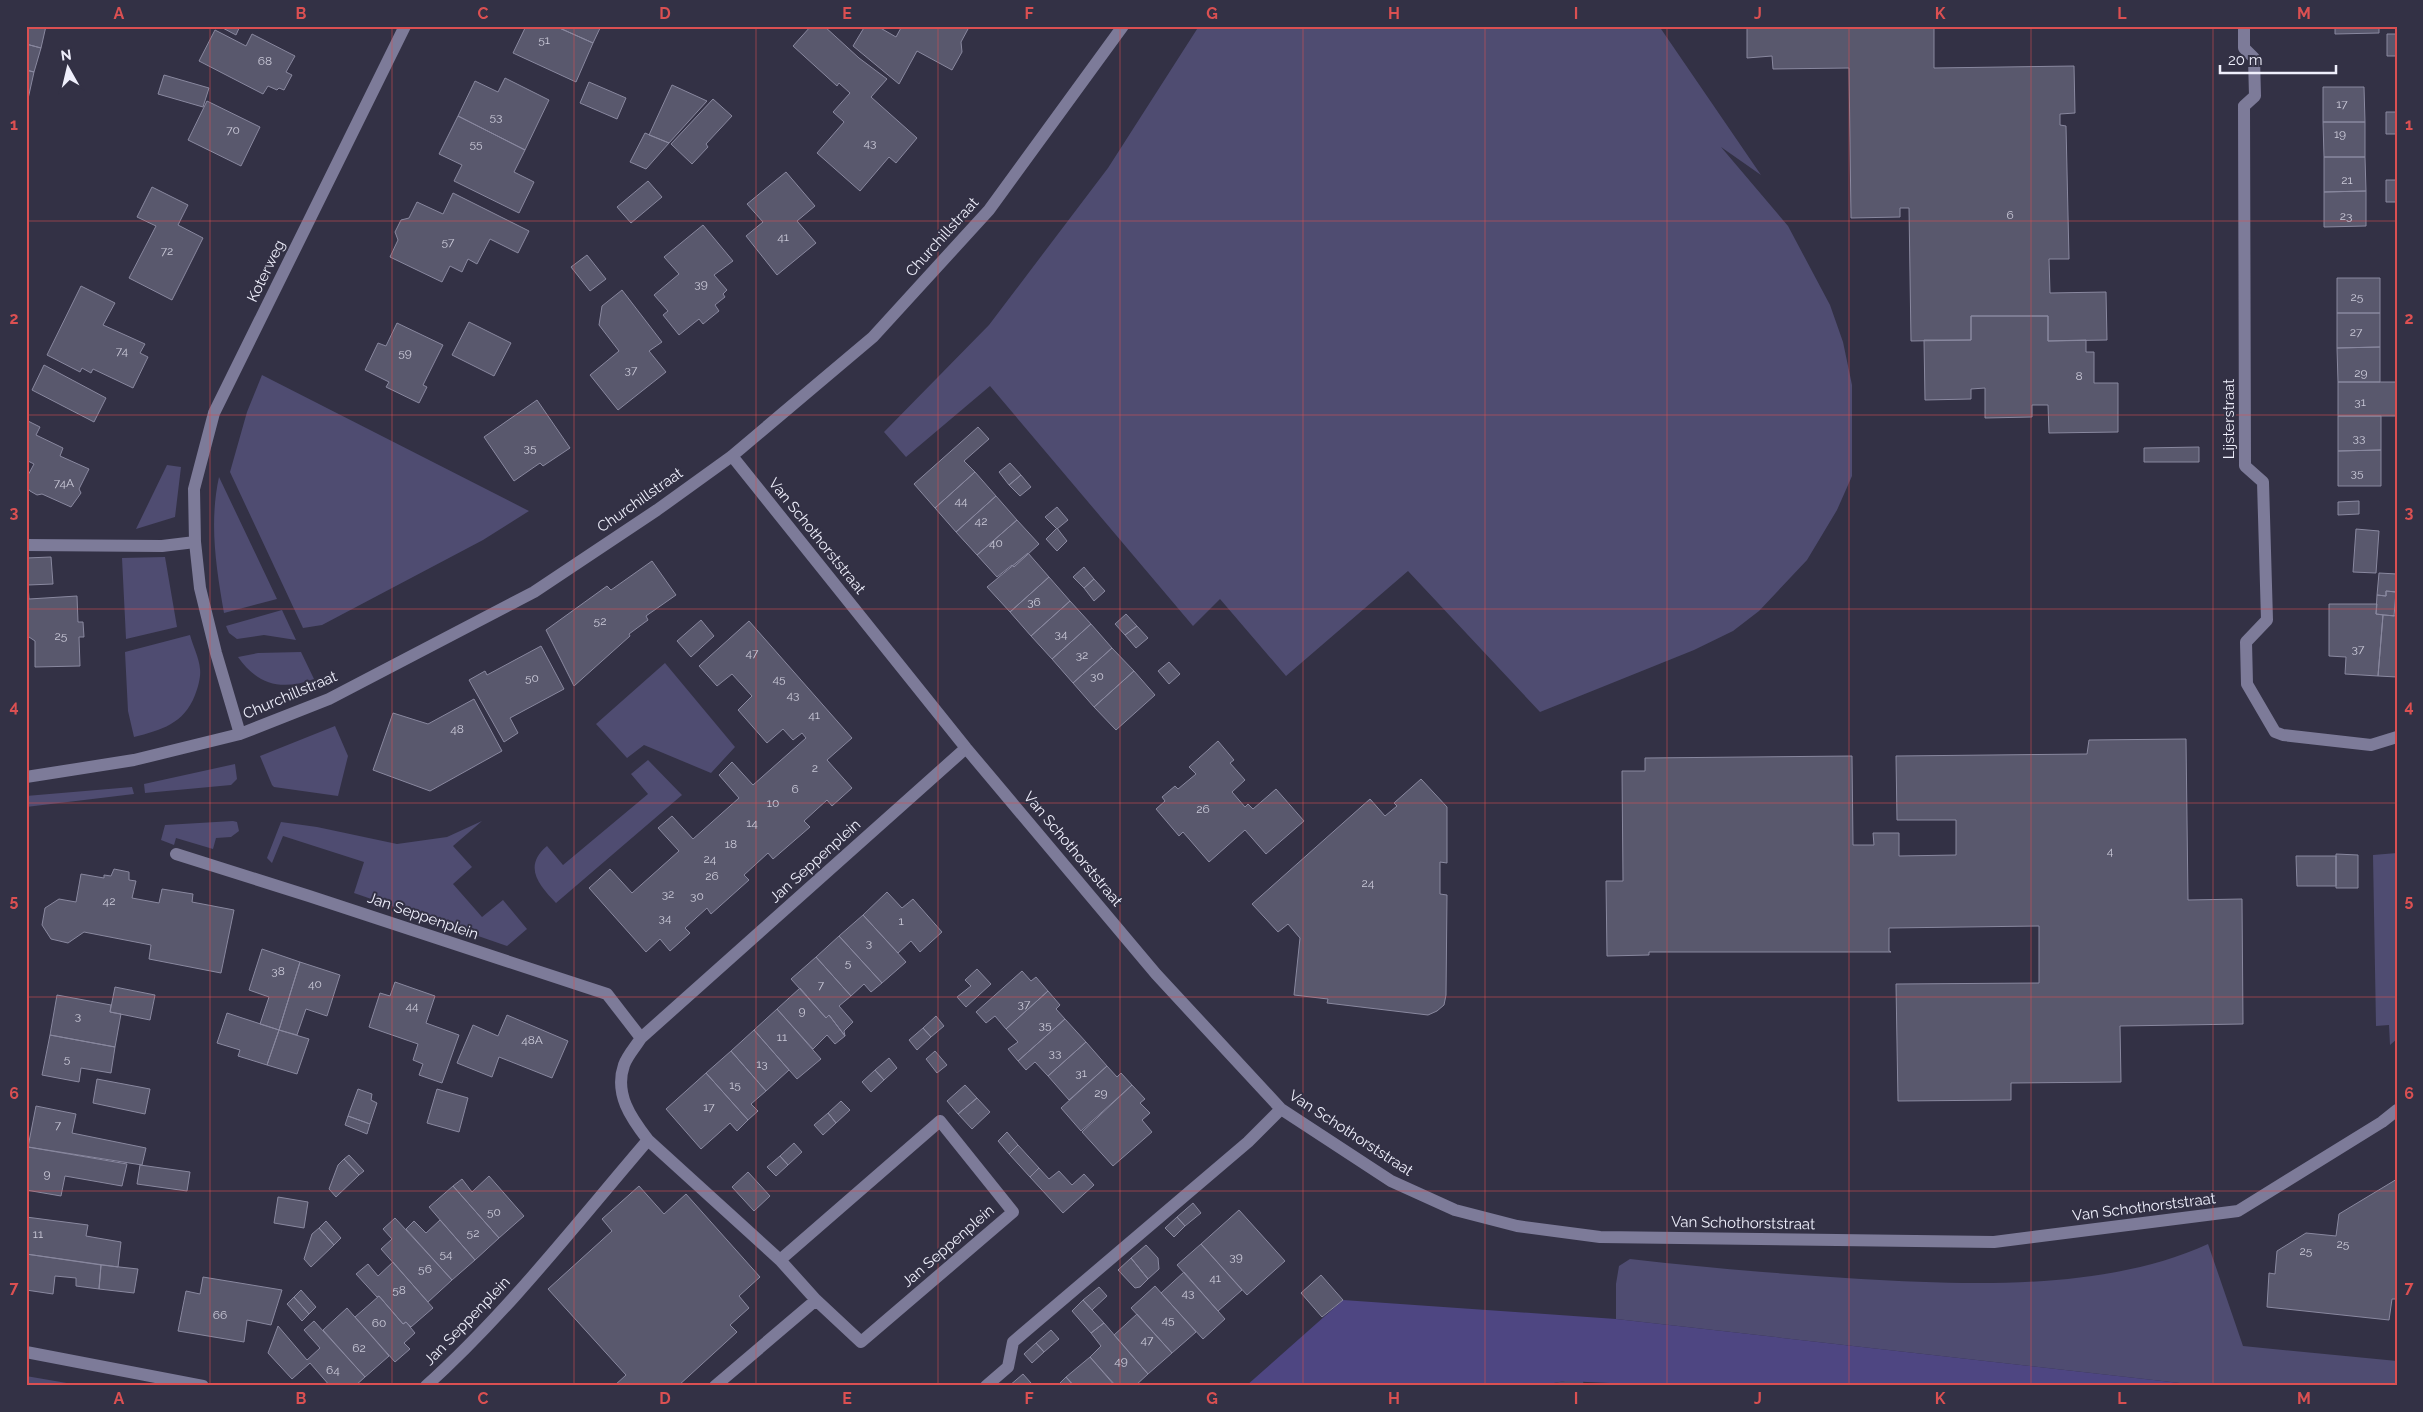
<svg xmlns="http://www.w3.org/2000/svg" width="2423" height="1412" font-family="Raleway,sans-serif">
	<rect width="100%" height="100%" fill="#333145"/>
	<path fill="#4f4c71" d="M1199 26H1659L1761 175 1721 147 1788 226 1830 305 1843 342 1852 385V476L1837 510 1807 560 1759 611 1733 631 1694 650 1540 712 1408 571 1286 676 1220 599 1193 626 990 386 906 457 884 432 989 325 1108 168Z
		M262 375 529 511 483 540 322 625 303 628 230 472 247 412Z
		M167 465 181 467 175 517 136 529Z
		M219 477 277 599 224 613C216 567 209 523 219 477Z
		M165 557 177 627 126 639 122 558Z
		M282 610 296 640 264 635 237 639 229 633 226 626Z
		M190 635C193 646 199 658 200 669 201 677 198 688 195 695 184 724 161 730 134 737L128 711 125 652Z
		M301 652 314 679C281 691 258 685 238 657L258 653Z
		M665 663 735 747 711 773 644 745 627 758 596 724Z
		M335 726 348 756 338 796 274 787 272 785 260 756Z
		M648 760 682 795 556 903C540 886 522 867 547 846L563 865 648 794 631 774Z
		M235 764 237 779 231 785 145 793 144 784Z
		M132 787 134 794 26 807V796Z
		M233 821 237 822 239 831 231 837 216 838 213 849 176 838 174 845 161 840 165 825Z
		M482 821 453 846 472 867 453 884 482 917 503 900 527 929 507 946 354 893 364 862 283 836 272 863 267 858 281 822 317 827 397 844 447 837Z
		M2397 853V1039L2390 1045 2389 1025 2376 1026 2373 855Z
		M2208 1244 2243 1346 2397 1361V1386H2206L1616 1319V1284L1619 1266 1630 1259C1707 1268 1783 1274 1861 1279 1971 1285 2105 1291 2208 1244Z
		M26 1376 84 1386H26Z
		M1565 1381H1583L1584 1386H1537Z"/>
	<path fill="#4e4682" d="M1343 1300 1616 1319 2206 1386H1677L1565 1381 1537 1386H1246Z"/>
	<path fill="#59586d" stroke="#89889f" d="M26 26H46L41 48 26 44Z
		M219 26H240L236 35Z
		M526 26H555L593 43 576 82 513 53Z
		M555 26H601L593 43Z
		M811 26H824L859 58 887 79 871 97 917 138 896 163 889 157 860 191 817 153 844 122 833 112 850 93 839 83 837 86 793 46Z
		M865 26H877L896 37 902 26H963L968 29 961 42 962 52 952 70 917 51 899 84 853 46Z
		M1747 26H1934V68L2074 66 2075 113 2060 114V125L2066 126 2069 259H2049L2050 293 2106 292 2107 340 2048 341V316H1971V340L1911 341 1909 208H1900V217L1851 218 1849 68 1773 69 1772 56 1747 58Z
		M2335 26H2379V33L2335 34Z
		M215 30 246 46 252 34 295 56 286 72 292 75 284 90 279 88 277 90 268 86 263 94 199 61Z
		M2387 34H2397V56H2387Z
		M26 44 41 48 34 72 26 70Z
		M26 70 34 72 28 99 26 98Z
		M164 75 209 88 203 107 158 94Z
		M505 78 549 100 525 150 458 116 475 81 498 92Z
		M589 82 626 98 617 119 580 103Z
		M672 85 707 101 669 143 649 135Z
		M2323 87H2364L2365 122H2323Z
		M713 99 732 116 706 144 708 147 692 164 671 144Z
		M207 101 260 127 241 166 188 140Z
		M2386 112H2397V134H2386Z
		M458 116 525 150 514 172 534 182 519 213 454 181 462 165 439 154Z
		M2323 122H2365V157H2324Z
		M645 133 669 143 646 169 630 162Z
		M2324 157H2365L2366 191 2324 192Z
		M786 172 815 206 797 221 816 243 777 275 746 236 763 222 747 204Z
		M2386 180H2397V202H2386Z
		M648 181 662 197 631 223 617 207Z
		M152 187 188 205 178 225 203 238 172 300 129 278 156 226 137 217Z
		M2366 191V226L2324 227V192Z
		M453 193 529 231 518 253 490 239 477 264 468 259 462 272 450 266 442 282 390 257 398 240 395 232 401 220 409 218 417 202 443 214Z
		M703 225 733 261 714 275 727 290 723 294 725 297 715 305 719 311 703 324 699 319 679 335 663 315 668 311 654 295 679 274 664 257Z
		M587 255 606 279 590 291 571 267Z
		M2337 278H2380V313H2337Z
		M81 286 115 303 103 325 145 344 140 353 148 357 133 388 93 369 91 373 82 368 80 372 47 355Z
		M622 290 662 342 649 351 666 372 618 410 590 375 619 351 599 325 602 306Z
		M2337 313H2380V347L2337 348Z
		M1971 316H2048V341L2086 340V352H2094V383H2118V432L2049 433 2048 405H2032V417L1985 418V388L1971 389V399L1925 400 1924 340H1971Z
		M469 322 511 343 494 376 452 355Z
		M397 323 443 345 423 385 427 387 419 403 386 387 389 382 365 370 378 343 386 346Z
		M2380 347V382H2338L2337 348Z
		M44 365 106 398 94 422 32 390Z
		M2338 382H2397V416H2338Z
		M537 400 570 448 543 466 540 463 514 481 484 437Z
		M2338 416H2381V450L2338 451Z
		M26 420 40 427 36 435 63 448 60 456 89 469 79 489 81 493 71 507 42 494 37 495 30 491 26 486V479L34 464 26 460Z
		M978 427 989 439 964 461 975 472 935 508 914 484Z
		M2199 447V462H2144V448Z
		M2381 450V486H2338V451Z
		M1010 463 1021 475 1009 485 999 472Z
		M975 472 996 496 956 532 935 508Z
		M1021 475 1031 487 1020 496 1009 485Z
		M996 496 1017 520 977 555 956 532Z
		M2359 501V514L2338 515V502Z
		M1057 507 1068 520 1057 529 1045 517Z
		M1017 520 1039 544 1014 567 1012 565 997 577 977 555Z
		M1057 528 1067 541 1057 551 1046 539Z
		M2356 529 2379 531 2376 573 2353 572Z
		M1028 553 1049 577 1010 612 987 587Z
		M51 557 53 584 28 585 29 599 77 596 78 622H83L84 637H79L80 666 35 667V641L26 635V558Z
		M652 561 676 595 646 616 648 620 629 634 630 636 574 686 546 630 607 586 611 590Z
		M1084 567 1094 579 1084 588 1073 577Z
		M2379 573 2397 574 2396 592 2386 591V596L2377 595Z
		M1049 577 1070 601 1031 636 1010 612Z
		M1094 579 1105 591 1094 601 1084 588Z
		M2386 591 2396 592 2394 616 2376 614 2377 595 2386 596Z
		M1070 601 1091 624 1052 659 1031 636Z
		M2329 604H2377L2376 614 2383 615 2378 676 2345 674 2346 657 2329 656Z
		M1126 614 1137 626 1125 635 1115 624Z
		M2383 615 2397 616V677L2378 676Z
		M701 620 714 636 691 657 677 641Z
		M749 621 852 738 827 760 852 788 832 806 827 800 804 821 810 827 773 859 768 853 744 875 749 880 711 914 707 908 685 928 690 933 670 951 660 939 646 952 589 888 610 869 632 893 679 851 658 828 672 816 693 839 739 798 719 775 732 762 753 785 806 738 802 733 793 740 783 729 767 743 738 710 752 696 732 674 717 686 699 666Z
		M1091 624 1112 648 1073 683 1052 659Z
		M1137 626 1148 638 1136 648 1125 635Z
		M541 646 564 689 510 718 518 733 504 742 469 680 485 671 487 675Z
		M1112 648 1134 671 1094 707 1073 683Z
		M1169 662 1180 674 1169 684 1158 671Z
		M1134 671 1155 695 1116 730 1094 707Z
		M474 699 502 751 430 791 373 770 393 713 428 724Z
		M2186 739 2188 900 2242 899 2243 1024 2120 1026 2121 1082 2011 1083V1100L1898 1101 1896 984 2039 983V926L1889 928V951L1891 952H1649V955L1607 956 1606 881H1623L1622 771H1645V758L1852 756 1853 845H1874L1873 833H1899V856L1956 855V820H1897L1896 756 2087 754 2089 740Z
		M1218 741 1234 760 1230 763 1245 780 1232 792 1245 807 1248 804 1253 809 1276 789 1304 821 1266 854 1245 830 1209 862 1183 832 1179 836 1156 809 1165 801 1162 797 1175 786 1178 789 1196 774 1189 767Z
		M1421 779 1447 807V863L1440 862V894L1447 895 1446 995 1444 1005 1437 1011 1428 1015 1327 1003 1328 999 1294 995 1300 938 1288 924 1278 932 1252 904 1370 799 1385 816 1397 806 1394 803Z
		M2336 854 2358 855V888H2336Z
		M2296 856H2336V886H2297Z
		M114 869 129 872V880L136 881 132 898 159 903 162 889 193 894 192 902 234 910 221 973 149 959 151 945 84 932 68 943 51 939 42 925 45 908 59 899 76 902 81 874 104 878V875L111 876Z
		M887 892 902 908 913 899 942 932 920 952 911 941 898 953 863 915Z
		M863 915 906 962 882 983 839 936Z
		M839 936 882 983 871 992 864 984 851 996 816 957Z
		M262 949 300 962 279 1030 260 1024 269 997 249 990Z
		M816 957 851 996 839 1006 853 1022 844 1031 845 1036 829 1015 826 1018 791 979Z
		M300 962 340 975 327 1016 306 1009 297 1035 279 1030Z
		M977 969 991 984 966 1007 957 997 971 986 965 980Z
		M1022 971 1031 981 1036 977 1048 991 1006 1029 995 1016 986 1023 976 1012Z
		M395 982 435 996 426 1023 459 1035 442 1083 419 1075 423 1064 413 1060 418 1044 369 1027 380 993 390 996Z
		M115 987 155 995 150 1020 110 1012Z
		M800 988 826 1018 829 1015 845 1036 835 1044 827 1035 813 1049 777 1009Z
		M1048 991 1060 1005 1056 1009 1065 1019 1018 1061 1008 1049 1018 1042 1006 1029Z
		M57 995 111 1005 110 1012 121 1014 115 1047 50 1035Z
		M777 1009 821 1059 797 1079 754 1030Z
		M227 1013 279 1030 267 1065 238 1056 240 1050 217 1043Z
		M507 1015 568 1041 552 1078 499 1057 492 1077 457 1063 473 1025 498 1036Z
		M936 1016 944 1026 931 1037 923 1028Z
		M1065 1019 1086 1042 1048 1076 1035 1062 1026 1070 1018 1061Z
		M923 1028 931 1037 917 1050 909 1040Z
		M279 1030 309 1039 297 1074 267 1065Z
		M754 1030 789 1070 766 1091 731 1051Z
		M50 1035 115 1047 111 1073 81 1068 79 1082 42 1075Z
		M1086 1042 1107 1066 1069 1100 1048 1076Z
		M731 1051 766 1091 751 1104 758 1111 748 1120 706 1073Z
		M935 1051 947 1065 937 1073 926 1059Z
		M889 1058 897 1068 884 1080 875 1070Z
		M1107 1066 1117 1077 1121 1073 1132 1085 1081 1131 1061 1108Z
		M875 1070 884 1080 871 1092 862 1082Z
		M706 1073 748 1120 737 1131 730 1123 701 1149 666 1109Z
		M97 1079 150 1089 145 1114 93 1103Z
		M965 1085 977 1098 958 1114 947 1101Z
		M1132 1085 1145 1099 1140 1103 1150 1113 1142 1120 1152 1132 1113 1166 1082 1132Z
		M358 1089 372 1094 371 1100 377 1103 370 1124 348 1116Z
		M437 1089 468 1098 459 1132 427 1123Z
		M977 1098 990 1112 972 1129 958 1114Z
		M841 1101 850 1110 836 1123 828 1113Z
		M36 1106 76 1114 72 1133 146 1148 142 1165 28 1147Z
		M828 1113 836 1123 823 1135 814 1125Z
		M348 1116 370 1124 367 1134 345 1125Z
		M1007 1132 1018 1145 1009 1154 998 1141Z
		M794 1143 802 1152 788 1165 780 1156Z
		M1018 1145 1039 1168 1030 1177 1009 1154Z
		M28 1147 127 1164 122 1186 65 1176 61 1196 26 1190Z
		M349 1155 364 1171 359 1175 344 1159Z
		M780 1156 788 1165 776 1176 767 1167Z
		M344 1159 359 1175 336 1197 329 1189 338 1165Z
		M140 1165 190 1172 187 1191 137 1184Z
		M1039 1168 1049 1179 1059 1171 1072 1185 1084 1174 1094 1185 1063 1213 1030 1177Z
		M748 1172 770 1196 754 1211 732 1187Z
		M489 1176 524 1216 499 1238 453 1186 462 1179 472 1192Z
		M2397 1179V1299H2392L2389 1320 2267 1307 2269 1273 2275 1274 2277 1251 2306 1233 2336 1236 2339 1214Z
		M453 1186 499 1238 475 1260 429 1207Z
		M639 1186 664 1214 686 1194 760 1277 739 1296 749 1308 730 1325 737 1332 678 1386H614L626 1375 548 1289 612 1231 602 1219Z
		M278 1197 308 1202 304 1228 274 1223Z
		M1193 1203 1201 1213 1185 1226 1177 1217Z
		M1239 1210 1285 1261 1247 1295 1201 1244Z
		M26 1217 88 1225 86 1236 121 1242 118 1267 26 1254Z
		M1177 1217 1185 1226 1174 1237 1165 1228Z
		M395 1218 452 1280 428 1302 381 1249 392 1239 383 1229Z
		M440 1220 475 1260 452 1280 406 1229 414 1221 426 1233Z
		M326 1221 341 1238 334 1245 319 1228Z
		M319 1228 334 1245 311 1267 304 1259 312 1234Z
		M1201 1244 1242 1290 1218 1311 1177 1265Z
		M1146 1245 1158 1258 1159 1269 1148 1279 1131 1258Z
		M26 1254 101 1265 99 1289 76 1286V1278L55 1276 53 1294 26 1290Z
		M1131 1258 1148 1279 1140 1287 1135 1288 1118 1270Z
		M393 1262 433 1308 411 1327 406 1322 403 1324 379 1296 377 1297 356 1274 368 1264 378 1276Z
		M101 1265 138 1269 134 1293 99 1289Z
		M1184 1272 1225 1319 1203 1339 1161 1293Z
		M1321 1275 1343 1300 1322 1317 1301 1293Z
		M203 1277 282 1290 271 1325 247 1320 244 1342 178 1331 186 1291 200 1294Z
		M1155 1286 1196 1332 1172 1353 1131 1308Z
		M1099 1287 1107 1296 1092 1310 1083 1300Z
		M301 1290 316 1307 309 1314 294 1297Z
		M379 1296 403 1324 406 1322 415 1333 404 1343 410 1349 395 1362 355 1317Z
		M294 1297 309 1314 302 1321 287 1304Z
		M1083 1300 1104 1323 1091 1333 1072 1311Z
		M347 1308 389 1356 365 1377 323 1330Z
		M1137 1314 1172 1353 1148 1374 1114 1335Z
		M314 1321 365 1377 355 1386H330L310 1363 292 1379 268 1353 278 1326 307 1360 320 1348 304 1330Z
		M1104 1323 1148 1374 1135 1386H1116L1090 1357 1101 1346 1091 1333Z
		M1051 1330 1059 1339 1044 1352 1036 1343Z
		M1036 1343 1044 1352 1032 1363 1024 1354Z
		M1090 1357 1115 1386H1074L1066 1377Z
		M1023 1374 1031 1383 1028 1386H1009Z
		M1066 1377 1074 1386H1057Z"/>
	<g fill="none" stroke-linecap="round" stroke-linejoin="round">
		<path stroke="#7d7b99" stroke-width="12" d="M2244 26V48L2254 58 2255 96 2244 106 2245 466 2263 482 2267 620 2246 642 2247 684 2275 732 2283 735 2371 745 2397 737
			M732 456 966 748 1156 974 1281 1109 1391 1181 1455 1210 1517 1226 1600 1237 1994 1242 2238 1211 2382 1122 2397 1110
			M26 545 162 546 195 542
			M240 734 216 653 200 588 195 542 194 489 214 413 405 26
			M26 777 134 760 240 734 329 699 534 592 657 510 732 456 873 337 989 210 1123 26
			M176 854 309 896 607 994 641 1038
			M648 1140 780 1260 940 1121 1013 1212 861 1342 816 1300 780 1260
			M26 1352 203 1386
			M426 1386C508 1312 576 1224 648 1140 631 1118 614 1094 624 1065 627 1056 636 1046 641 1038L966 748
			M715 1386 816 1300
			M986 1386 1008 1367 1013 1342 1248 1142 1281 1109"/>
	</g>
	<path fill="none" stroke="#db5052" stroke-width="1" stroke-opacity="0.55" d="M210 26V1386M392 26V1386M574 26V1386M756 26V1386M938 26V1386M1120 26V1386M1303 26V1386M1485 26V1386M1667 26V1386M1849 26V1386M2031 26V1386M2213 26V1386M26 221H2397M26 415H2397M26 609H2397M26 803H2397M26 997H2397M26 1191H2397"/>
	<g text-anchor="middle" stroke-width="4" stroke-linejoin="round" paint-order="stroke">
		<g font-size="12" fill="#cac9d8">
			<text x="544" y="44">51</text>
			<text x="265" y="65">68</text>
			<text x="2342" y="108">17</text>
			<text x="496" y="121">53</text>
			<text x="233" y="134">70</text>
			<text x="2340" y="138">19</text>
			<text x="870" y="147">43</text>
			<text x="476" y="148">55</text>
			<text x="2347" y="184">21</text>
			<text x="2010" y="219">6</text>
			<text x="2346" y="220">23</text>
			<text x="783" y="241">41</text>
			<text x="448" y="246">57</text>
			<text x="167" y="255">72</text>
			<text x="701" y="288">39</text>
			<text x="2357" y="301">25</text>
			<text x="2356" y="336">27</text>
			<text x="122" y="355">74</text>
			<text x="405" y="357">59</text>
			<text x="631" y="374">37</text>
			<text x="2361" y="377">29</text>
			<text x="2079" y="380">8</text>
			<text x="2360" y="406">31</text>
			<text x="2359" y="442">33</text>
			<text x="530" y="452">35</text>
			<text x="2357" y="477">35</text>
			<text x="64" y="487">74A</text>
			<text x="961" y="505">44</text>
			<text x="981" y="525">42</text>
			<text x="996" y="547">40</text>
			<text x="1034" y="606">36</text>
			<text x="600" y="625">52</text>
			<text x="1061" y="638">34</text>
			<text x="61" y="640">25</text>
			<text x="2358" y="653">37</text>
			<text x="752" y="657">47</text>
			<text x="1082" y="659">32</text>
			<text x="1097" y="680">30</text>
			<text x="532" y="682">50</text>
			<text x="779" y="683">45</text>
			<text x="793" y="699">43</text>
			<text x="814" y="719">41</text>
			<text x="457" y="733">48</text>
			<text x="815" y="772">2</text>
			<text x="795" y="793">6</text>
			<text x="773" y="807">10</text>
			<text x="1203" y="813">26</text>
			<text x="752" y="827">14</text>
			<text x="731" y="848">18</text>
			<text x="2110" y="855">4</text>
			<text x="710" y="863">24</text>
			<text x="712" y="880">26</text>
			<text x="1368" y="887">24</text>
			<text x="668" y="898">32</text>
			<text x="697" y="900">30</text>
			<text x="109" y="905">42</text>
			<text x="665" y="922">34</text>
			<text x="901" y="925">1</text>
			<text x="869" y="947">3</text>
			<text x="848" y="967">5</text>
			<text x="278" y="975">38</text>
			<text x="315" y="988">40</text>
			<text x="821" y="989">7</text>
			<text x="1024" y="1008">37</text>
			<text x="412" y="1010">44</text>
			<text x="802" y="1015">9</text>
			<text x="78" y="1020">3</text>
			<text x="1045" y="1029">35</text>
			<text x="782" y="1041">11</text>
			<text x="532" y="1044">48A</text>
			<text x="1055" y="1057">33</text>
			<text x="67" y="1063">5</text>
			<text x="762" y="1068">13</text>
			<text x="1081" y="1077">31</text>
			<text x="735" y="1089">15</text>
			<text x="1101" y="1097">29</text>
			<text x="709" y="1111">17</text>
			<text x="58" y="1129">7</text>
			<text x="47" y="1178">9</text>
			<text x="494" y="1216">50</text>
			<text x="473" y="1237">52</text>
			<text x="38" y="1238">11</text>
			<text x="2343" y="1248">25</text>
			<text x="2306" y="1255">25</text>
			<text x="446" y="1258">54</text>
			<text x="1236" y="1261">39</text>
			<text x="425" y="1273">56</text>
			<text x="1215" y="1282">41</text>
			<text x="399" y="1294">58</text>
			<text x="1188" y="1297">43</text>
			<text x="220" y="1319">66</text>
			<text x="1168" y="1324">45</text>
			<text x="379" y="1327">60</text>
			<text x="1147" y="1344">47</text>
			<text x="359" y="1352">62</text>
			<text x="1121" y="1365">49</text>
			<text x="333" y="1374">64</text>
		</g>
		<g font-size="15" fill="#efeffc" stroke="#333145">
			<text transform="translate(942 237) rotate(-48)" y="5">Churchillstraat</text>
			<text transform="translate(266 271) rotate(-64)" y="5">Koterweg</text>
			<text transform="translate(2229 419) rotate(-90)" y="5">Lijsterstraat</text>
			<text transform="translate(640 500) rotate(-35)" y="5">Churchillstraat</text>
			<text transform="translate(817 536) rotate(51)" y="5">Van Schothorststraat</text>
			<text transform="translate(290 695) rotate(-23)" y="5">Churchillstraat</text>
			<text transform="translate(1073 849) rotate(50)" y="5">Van Schothorststraat</text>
			<text transform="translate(815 861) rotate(-42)" y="5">Jan Seppenplein</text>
			<text transform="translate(423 916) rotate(19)" y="5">Jan Seppenplein</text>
			<text transform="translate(1351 1133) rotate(33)" y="5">Van Schothorststraat</text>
			<text transform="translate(2144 1207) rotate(-7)" y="5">Van Schothorststraat</text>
			<text transform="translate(1743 1223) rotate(1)" y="5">Van Schothorststraat</text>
			<text transform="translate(948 1246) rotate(-41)" y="5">Jan Seppenplein</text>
			<text transform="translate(467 1321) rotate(-46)" y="5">Jan Seppenplein</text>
		</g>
	</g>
	<rect width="2423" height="1412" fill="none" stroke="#333145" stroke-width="55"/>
	<g transform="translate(68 68) rotate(352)" stroke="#333145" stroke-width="4" paint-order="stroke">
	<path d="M0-4L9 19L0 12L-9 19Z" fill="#efeffc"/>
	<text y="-8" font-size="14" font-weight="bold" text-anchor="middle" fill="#efeffc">N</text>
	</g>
	<path d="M2220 65v8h116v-8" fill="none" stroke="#efeffc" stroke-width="2.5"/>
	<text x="2228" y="65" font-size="15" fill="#efeffc" stroke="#333145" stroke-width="4" paint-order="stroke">20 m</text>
	<rect x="28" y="28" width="2368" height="1356" fill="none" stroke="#db5052" stroke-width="2"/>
	<g font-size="16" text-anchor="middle" font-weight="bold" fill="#db5052">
		<text x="119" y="19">A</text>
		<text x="301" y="19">B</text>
		<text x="483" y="19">C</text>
		<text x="665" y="19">D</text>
		<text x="847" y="19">E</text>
		<text x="1029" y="19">F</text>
		<text x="1212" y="19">G</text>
		<text x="1394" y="19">H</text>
		<text x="1576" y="19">I</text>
		<text x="1758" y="19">J</text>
		<text x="1940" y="19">K</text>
		<text x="2122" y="19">L</text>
		<text x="2304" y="19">M</text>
		<text x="14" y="130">1</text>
		<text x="2409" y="130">1</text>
		<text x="14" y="324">2</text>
		<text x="2409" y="324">2</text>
		<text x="14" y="518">3</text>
		<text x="2409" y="518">3</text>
		<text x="14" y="712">4</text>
		<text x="2409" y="712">4</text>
		<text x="14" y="906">5</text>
		<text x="2409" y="906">5</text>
		<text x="14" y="1099">6</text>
		<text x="2409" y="1099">6</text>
		<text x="14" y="1293">7</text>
		<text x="2409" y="1293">7</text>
		<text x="119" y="1404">A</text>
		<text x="301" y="1404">B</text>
		<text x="483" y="1404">C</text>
		<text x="665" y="1404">D</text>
		<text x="847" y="1404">E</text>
		<text x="1029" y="1404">F</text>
		<text x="1212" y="1404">G</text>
		<text x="1394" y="1404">H</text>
		<text x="1576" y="1404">I</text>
		<text x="1758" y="1404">J</text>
		<text x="1940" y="1404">K</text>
		<text x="2122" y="1404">L</text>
		<text x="2304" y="1404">M</text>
	</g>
</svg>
